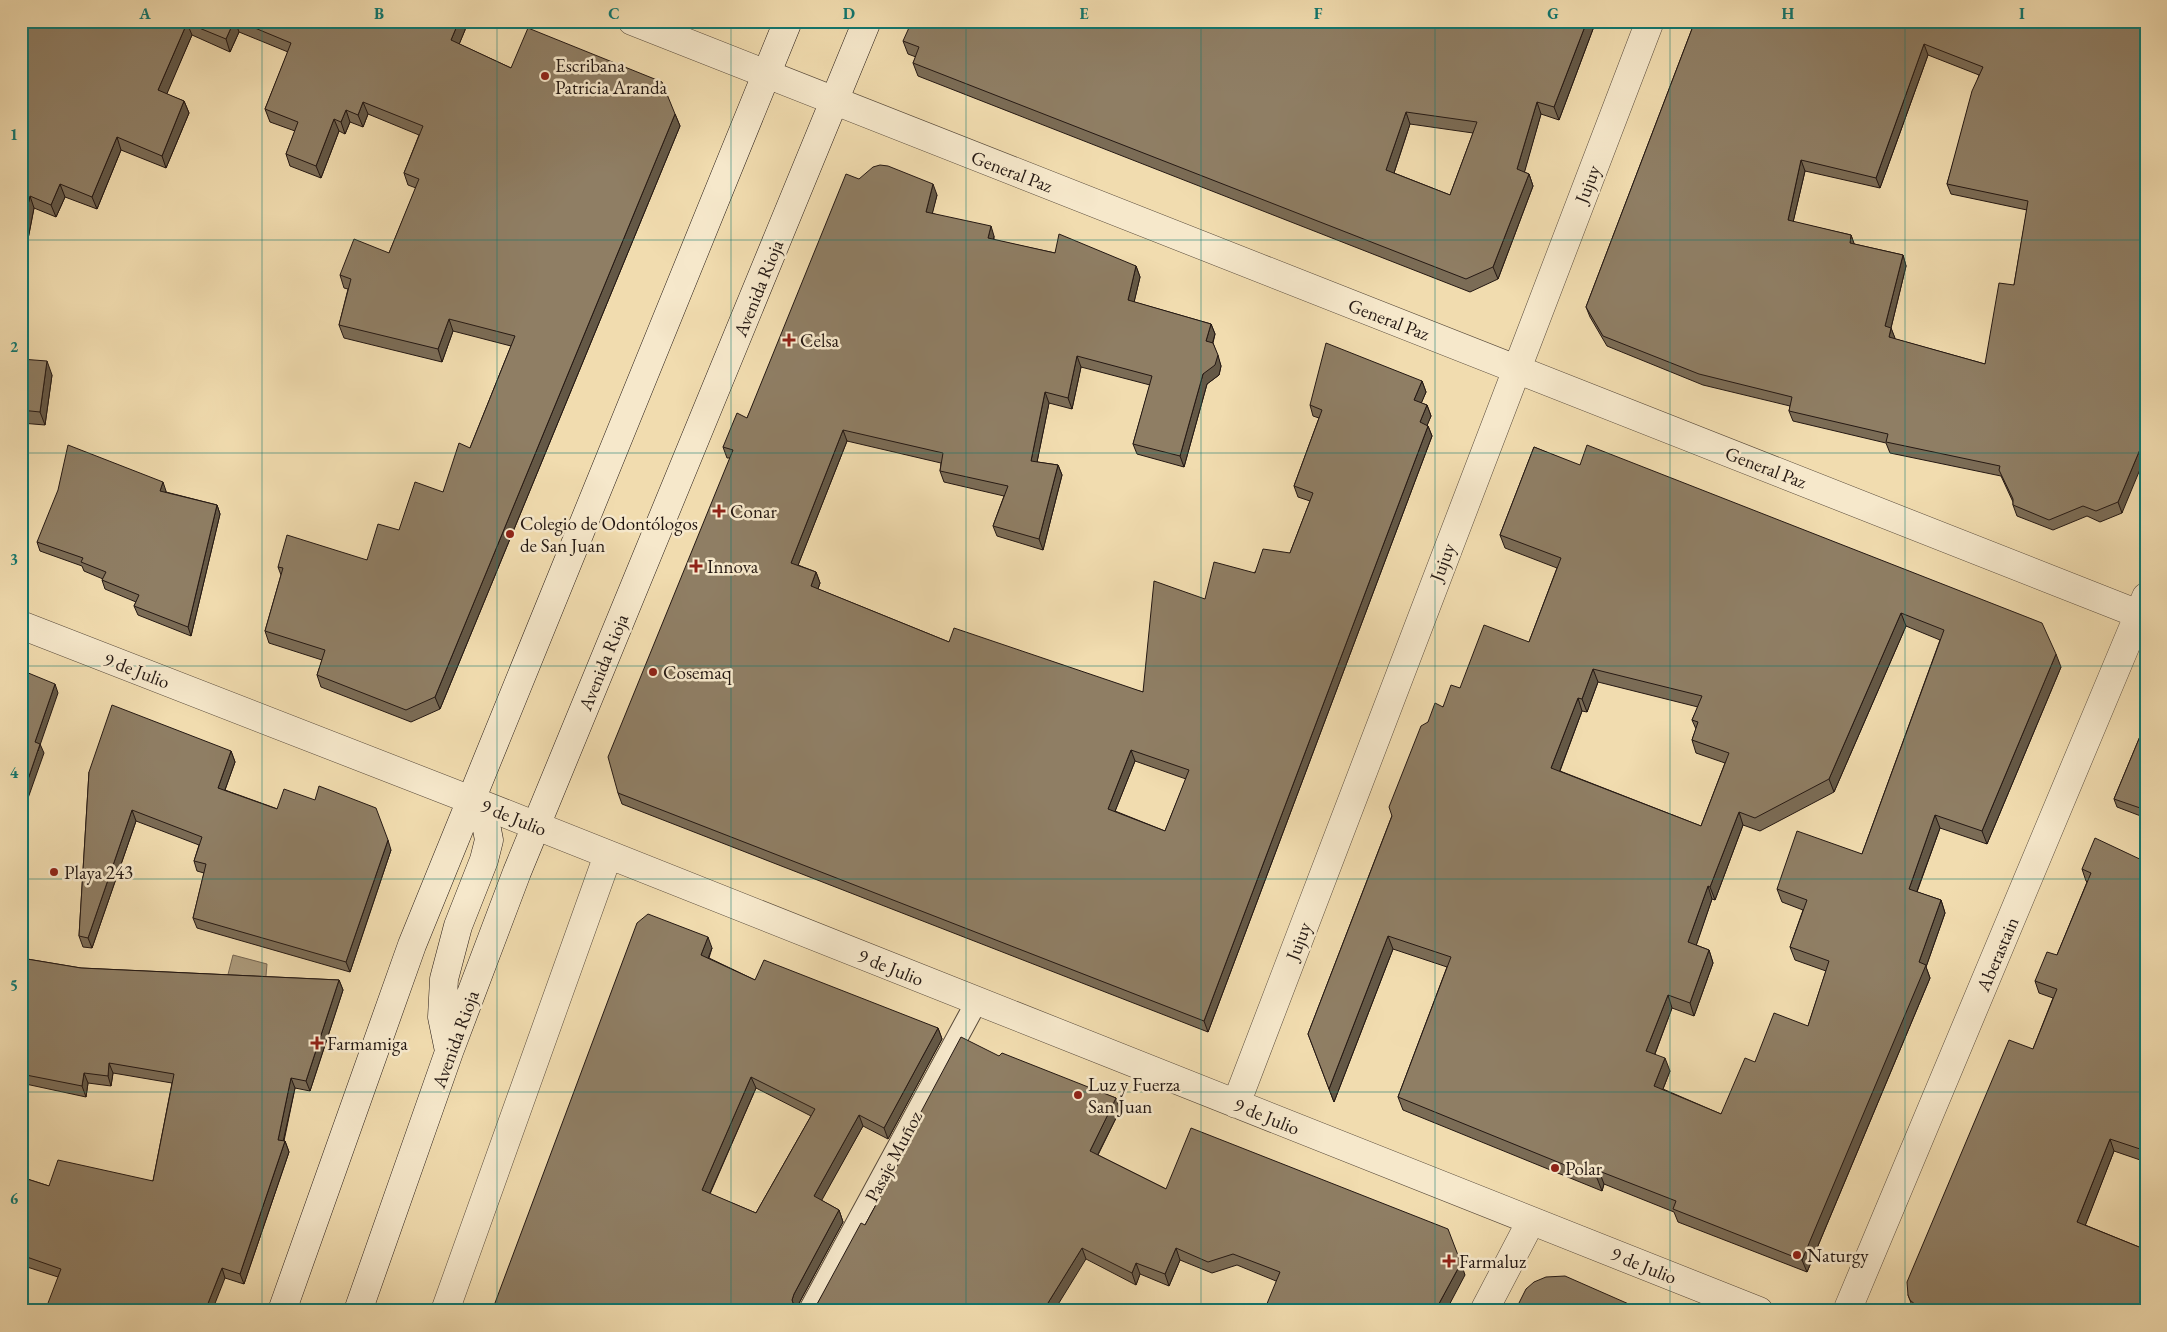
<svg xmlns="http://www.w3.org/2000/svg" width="2167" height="1332" font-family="'EB Garamond',serif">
	<rect width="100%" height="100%" fill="#f1dcaf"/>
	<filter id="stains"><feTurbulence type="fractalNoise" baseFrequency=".004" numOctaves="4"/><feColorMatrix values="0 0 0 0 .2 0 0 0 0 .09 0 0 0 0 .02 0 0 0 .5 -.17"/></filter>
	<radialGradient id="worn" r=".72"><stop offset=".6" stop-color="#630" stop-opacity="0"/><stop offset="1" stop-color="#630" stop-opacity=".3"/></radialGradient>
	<path fill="#ab997a" stroke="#756551" d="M233 955 267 964 265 988 225 986Z"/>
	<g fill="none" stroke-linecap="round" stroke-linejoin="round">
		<g stroke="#57493a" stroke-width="23">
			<path id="lane" d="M809 1311 977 1001"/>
		</g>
		<g stroke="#57493a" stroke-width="29">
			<path id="street" d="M632 21 2146 617
				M21 625 471 800 1759 1311
				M1236 1104 1650 21
				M445 1311 608 855
				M1484 1311 1531 1221
				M1847 1311 2146 597"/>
		</g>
		<g stroke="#241813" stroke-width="29">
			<path id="secondary" d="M449 1051 442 1017 444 979 458 926 484 860 489 840 485 819 471 800
				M282 1311 412 945 788 21
				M358 1311 449 1052 517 872 867 21"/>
		</g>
		<use href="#lane" stroke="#f6e8cb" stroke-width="21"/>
		<use href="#street" stroke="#f6e8cb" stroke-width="28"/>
		<use href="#secondary" stroke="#f6e8cb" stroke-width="28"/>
	</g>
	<path fill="#7b6c56" stroke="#241813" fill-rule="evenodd" d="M21 21H466L465 30 459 44 511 68 675 114 680 126 440 709 411 722 321 687 317 675 322 660 269 643 265 631 281 575 278 567 367 560 399 530 443 492 470 448 511 346 453 331 442 362 344 338 339 325 348 289 344 288 340 275 389 253 416 188 408 185 404 173 419 135 368 114 363 127 350 122 345 134 339 131 321 178 290 166 286 154 295 131 270 122 265 109 288 52 239 32 230 52 192 35 166 94 184 101 189 113 166 168 121 150 97 209 65 197 56 217 34 208 28 239 21 238Z
		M1596 21 1559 120 1541 114 1524 172 1529 174 1533 186 1498 279 1470 292 918 76 913 63 916 57 908 54 903 41ZM1410 124 1473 133 1450 195 1394 173Z
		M1695 21H2146L2122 513 2100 522 2087 516 2053 530 2017 516 2013 505V502L2001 476 1890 453 1886 443 1793 421 1789 411 1790 406 1703 385 1607 346 1590 317 1586 307ZM1928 55 1979 75 1947 184 1951 194 2027 210 2014 285 1985 364 1895 339 1891 328 1906 266 1903 255 1854 244 1851 235 1793 222 1805 171 1880 188Z
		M859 179 937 195 932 213 994 236V240L1055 253 1136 266 1140 277 1134 302 1211 324 1215 334 1213 343 1221 366 1219 375 1207 384 1184 467 1137 454 1133 444 1150 385 1081 367 1072 409 1049 403 1037 462 1058 465 1062 475 1043 550 997 536 993 526 1004 496 944 482 940 471 941 463 847 441 798 565 816 572 820 583 818 589 949 642 1143 692 1205 599 1290 553 1310 501 1298 497 1294 486 1319 418 1313 416 1310 405 1422 381 1426 392 1421 403 1427 405 1431 416 1427 425 1428 426 1432 436 1208 1032 622 804 618 793 730 458H727L723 447 747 418ZM1135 761 1186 779 1165 831 1115 811Z
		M21 359 52 375 45 425 21 423Z
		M1534 447 2061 667 1987 844 1940 828 1917 892 1941 900 1945 913 1926 967 1930 978 1807 1272 1678 1222 1674 1212 1604 1184 1602 1191 1403 1110 1398 1097 1447 967 1393 949 1334 1102 1308 1034 1428 722 1460 688 1529 642 1557 568 1505 548 1500 535ZM1906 626 1940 640 1862 854 1777 889 1782 902 1803 910 1790 947 1795 960 1826 971 1808 1026 1755 1062 1721 1114 1663 1089 1670 1071 1655 1054 1672 1008 1694 1016 1713 963 1709 950 1696 945 1712 899 1715 900 1743 825 1760 831 1834 792ZM1598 682 1698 707 1692 720 1696 729 1692 740 1696 753 1725 763 1701 826 1560 771 1582 711 1587 712Z
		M166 491V492L217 505 220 514 191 636 138 615 134 606 136 602 105 589 102 580 103 579 84 571 82 566 40 551 37 542Z
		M2146 722V818L2117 807 2114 799Z
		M231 751 235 762 225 790 391 850 350 972 197 928 193 918 204 873 197 871 194 861 199 845 136 821 92 948 83 947 79 936 89 772Z
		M2146 862V1162L2114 1151 2085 1225 2144 1249 2146 1311H1914L1908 1295 2033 1049 2053 998 2039 993 2035 981 2057 955 2087 882 2086 881 2082 869Z
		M712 948 709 958 755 980 938 1028 942 1039 888 1139 863 1126 821 1200 839 1210 843 1222 798 1305 797 1309 492 1311ZM756 1088 811 1116 756 1213 710 1194Z
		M21 958 81 968 339 980 343 990 310 1091 295 1088 284 1141H285L289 1152 244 1284 225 1278 58 1277 21 1265V1177L49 1186 153 1181 172 1083 113 1073 111 1086 88 1083 86 1097 21 1083Z
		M999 1056 1116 1098 1120 1110 1098 1155 1166 1189 1465 1275 1276 1281 1237 1265 1212 1273 1180 1260 1169 1286 1140 1274 1136 1285 1086 1259 811 1311 816 1306 865 1225 908 1146 906 1140Z"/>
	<path fill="#645846" stroke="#241813" d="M234 21H235L239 32 230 52 226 39Z
		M459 21H466L465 30 456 52 451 40Z
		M1587 21H1596L1559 120 1554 107Z
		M187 23 192 35 163 103 158 90Z
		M1924 44 1928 55 1880 188 1876 178Z
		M184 101 189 113 166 168 162 156Z
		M363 102 368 114 363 127 358 115Z
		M1537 102 1541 114 1522 181 1517 169Z
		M346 110 350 122 345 134 341 122Z
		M1406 112 1410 124 1391 182 1386 170Z
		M675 114 680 126 440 709 435 697Z
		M334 119 339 131 321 178 316 166Z
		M117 137 121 150 97 209 92 197Z
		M1801 160 1805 171 1791 231 1788 220Z
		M1529 174 1533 186 1498 279 1493 267Z
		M60 184 65 197 56 217 51 205Z
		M933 184 937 195 930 223 926 212Z
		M30 196 34 208 28 239 23 227Z
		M991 226 994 236 992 249 988 238Z
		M1851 235 1855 246 1850 243Z
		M1903 255 1906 266 1889 336 1885 326Z
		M1136 266 1140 277 1132 311 1128 300Z
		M449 319 453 331 442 362 438 349Z
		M1211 324 1215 334 1210 352 1206 341Z
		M1891 328 1895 338 1893 348 1889 337Z
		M1218 355 1221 366 1219 375 1207 384 1184 467 1180 456 1203 374Z
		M1077 356 1081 367 1072 409 1068 398Z
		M47 361 52 375 45 425 40 412Z
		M1422 381 1426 392 1418 411 1414 400Z
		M1045 392 1049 403 1035 472 1031 461Z
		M2146 404V427L2140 425Z
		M1427 405 1431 416 1424 433 1420 422Z
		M1428 426 1432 436 1208 1032 1204 1021Z
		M843 430 847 441 795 573 791 563Z
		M2146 435V455L2122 513 2118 502Z
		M1058 465 1062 475 1043 550 1039 539Z
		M163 482 166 491 163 500 160 491Z
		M217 505 220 514 191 636 188 627Z
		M816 572 820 583 815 597 811 586Z
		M1901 613 1906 626 1834 792 1829 779Z
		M2056 654 2061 667 1987 844 1982 831Z
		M1593 669 1598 682 1587 712 1582 699Z
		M55 684 58 693 38 751 35 742Z
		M1578 698 1582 711 1556 781 1551 768Z
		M40 744 44 753 21 818V800Z
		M1131 750 1135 761 1112 819 1108 809Z
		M231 751 235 762 222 798 218 788Z
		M132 810 136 821 92 948 88 938Z
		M1739 812 1743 825 1715 900 1710 887Z
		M1935 815 1940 828 1913 902 1909 889Z
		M388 840 391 850 350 972 346 962Z
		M1708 886 1712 899 1693 955 1688 942Z
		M1941 900 1945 913 1926 967 1930 978 1807 1272 1802 1260 1919 962Z
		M1388 936 1393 949 1334 1102 1329 1089Z
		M708 937 712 948 705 966 701 955Z
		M1709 950 1713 963 1694 1016 1690 1003Z
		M339 980 343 990 310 1091 306 1081Z
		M1668 995 1672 1008 1651 1064 1646 1051Z
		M938 1028 942 1039 888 1139 884 1128Z
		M1665 1058 1670 1071 1659 1099 1654 1086Z
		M109 1063 113 1073 111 1086 108 1076Z
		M84 1073 88 1083 86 1097 82 1086Z
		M751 1077 756 1088 706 1202 702 1190Z
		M291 1078 295 1088 281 1151 278 1140Z
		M1116 1098 1120 1110 1094 1162 1090 1151Z
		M859 1115 863 1126 818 1207 814 1196Z
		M2110 1139 2114 1151 2082 1234 2077 1222Z
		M285 1141 289 1152 244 1284 240 1274Z
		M1599 1171 1604 1184 1602 1191 1597 1178Z
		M839 1210 843 1222 798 1305 797 1311 794 1306 792 1300 794 1294Z
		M1082 1248 1086 1259 1054 1311H1043Z
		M1176 1248 1180 1260 1169 1286 1165 1274Z
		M1136 1263 1140 1274 1136 1285 1132 1273Z
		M1461 1263 1465 1275 1446 1311H1435Z
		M222 1268 225 1278 212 1311H205Z"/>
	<path fill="#8f7e64" stroke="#241813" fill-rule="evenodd" d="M21 21H234L226 39 187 23 158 90 184 101 162 156 117 137 92 197 60 184 51 205 30 196 23 227 21 226Z
		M238 21H459L451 40 511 68 528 28 662 82 675 114 435 697 406 710 317 675 325 650 265 631 283 568 278 567 287 535 367 560 378 524 399 530 415 482 443 492 459 443 470 448 515 336 449 319 438 349 339 325 351 279 340 275 354 239 389 253 419 179 404 173 423 126 363 102 358 115 346 110 341 122 334 119 316 166 286 154 298 122 265 109 291 43Z
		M912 21H1587L1554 107 1537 102 1517 169 1529 174 1493 267 1466 279 913 63 919 47 903 41ZM1406 112 1477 122 1450 195 1386 170Z
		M1695 21H2146V404L2140 425 2146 427V435L2118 502 2096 511 2083 506 2049 520 2013 505V499L1999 470 2000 466 1886 442 1888 434 1789 411 1792 397 1699 374 1603 336 1586 307ZM1924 44 1983 67 1972 91 1947 184 2028 201 2014 285 1999 283 1985 364 1889 337 1891 328 1885 326 1903 255 1850 243 1851 235 1788 220 1801 160 1876 178Z
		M880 165 888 166 933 184 926 212 991 226 988 238 1055 253 1059 234 1136 266 1128 300 1211 324 1206 341 1213 343 1218 355 1215 365 1203 374 1180 456 1133 444 1152 376 1077 356 1068 398 1045 392 1031 461 1058 465 1039 539 993 526 1008 486 940 471 943 453 843 430 791 563 816 572 811 586 949 642 954 628 1143 692 1154 581 1205 599 1214 562 1255 573 1263 549 1290 553 1313 493 1294 486 1322 410 1310 405 1326 343 1422 381 1414 400 1427 405 1420 422 1428 426 1204 1021 618 793 608 757 733 450 723 447 737 413 747 418 846 174 859 179 873 167ZM1131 750 1189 770 1165 831 1108 809Z
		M21 359 47 361 40 412 21 410Z
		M68 445 163 482 160 491 217 505 188 627 134 606 139 595 102 580 106 572 81 562 83 558 37 542 58 490Z
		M1587 445 2042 623 2056 654 1982 831 1935 815 1909 889 1941 900 1919 962 1926 965 1802 1260 1673 1209 1676 1201 1599 1171 1597 1178 1398 1097 1451 957 1388 936 1329 1089 1308 1034 1392 816 1389 807 1421 726 1428 722 1435 703 1443 707 1451 685 1460 688 1484 625 1529 642 1561 558 1500 535 1534 447 1580 465ZM1901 613 1944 630 1862 854 1797 831 1777 889 1807 900 1790 947 1829 961 1808 1026 1774 1013 1755 1062 1745 1058 1721 1114 1654 1086 1665 1058 1646 1051 1668 995 1690 1003 1709 950 1688 942 1708 886 1710 887 1739 812 1755 818 1829 779ZM1593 669 1702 696 1692 720 1698 722 1692 740 1729 753 1701 826 1551 768 1578 698 1582 699Z
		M21 670 55 684 35 742 40 744 21 800Z
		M112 705 231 751 218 788 277 809 284 789 315 800 319 786 376 808 388 840 346 962 193 918 206 864 194 861 202 837 132 810 88 938 79 936 89 772Z
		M2146 722V810L2114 799Z
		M2095 838 2146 862V1151L2110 1139 2077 1222 2144 1249 2146 1244V1311H1931L1917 1306 1910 1300 1908 1295 1907 1282 2009 1040 2033 1049 2057 989 2035 981 2047 952 2057 955 2091 873 2082 869Z
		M648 914 708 937 701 955 755 980 764 960 938 1028 884 1128 859 1115 814 1196 839 1210 794 1294 792 1300 794 1306 799 1311H492L637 923ZM751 1077 815 1109 756 1213 702 1190Z
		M21 958 81 968 339 980 306 1081 291 1078 278 1140 285 1141 240 1274 222 1268 205 1311H45L61 1269 21 1255V1177L49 1186 58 1160 153 1181 174 1074 109 1063 108 1076 84 1073 82 1086 21 1074Z
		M961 1037 999 1056 1002 1053 1116 1098 1090 1151 1166 1189 1191 1128 1448 1229 1461 1263 1435 1311H1264L1280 1272 1233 1254 1208 1262 1176 1248 1165 1274 1136 1263 1132 1273 1082 1248 1043 1311H804H811L816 1306 861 1223 865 1225 910 1142 906 1140Z
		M1565 1276 1631 1305 1646 1311H1515L1526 1289 1534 1282 1546 1277Z"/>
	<path fill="none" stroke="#0f766e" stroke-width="1" stroke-opacity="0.55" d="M262 21V1311M497 21V1311M731 21V1311M966 21V1311M1201 21V1311M1435 21V1311M1670 21V1311M1905 21V1311M21 240H2146M21 453H2146M21 666H2146M21 879H2146M21 1092H2146"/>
	<g fill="#8f2418" stroke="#f6e8cb" stroke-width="2">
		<circle cx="545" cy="76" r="5"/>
		<path d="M786.5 332.5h5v5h5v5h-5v5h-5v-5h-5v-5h5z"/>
		<path d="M716.5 503.5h5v5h5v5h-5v5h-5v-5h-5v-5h5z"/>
		<circle cx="510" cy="534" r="5"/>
		<path d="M693.5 558.5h5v5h5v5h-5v5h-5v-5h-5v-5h5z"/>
		<circle cx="653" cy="672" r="5"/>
		<circle cx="54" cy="872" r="5"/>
		<path d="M314.5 1035.5h5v5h5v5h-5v5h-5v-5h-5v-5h5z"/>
		<circle cx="1078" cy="1095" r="5"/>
		<circle cx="1555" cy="1168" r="5"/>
		<circle cx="1797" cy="1255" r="5"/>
		<path d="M1446.5 1253.5h5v5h5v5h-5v5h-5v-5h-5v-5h5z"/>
	</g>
	<g text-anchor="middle" stroke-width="5" stroke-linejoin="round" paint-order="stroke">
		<g font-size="19" fill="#241813" stroke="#f6e8cb" text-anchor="start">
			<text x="555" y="72">Escribana<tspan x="555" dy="22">Patricia Aranda</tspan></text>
			<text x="800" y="347">Celsa</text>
			<text x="730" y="518">Conar</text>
			<text x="520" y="530">Colegio de Odontólogos<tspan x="520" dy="22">de San Juan</tspan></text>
			<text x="707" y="573">Innova</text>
			<text x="663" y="679">Cosemaq</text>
			<text x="64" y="879">Playa 243</text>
			<text x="327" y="1050">Farmamiga</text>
			<text x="1088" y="1091">Luz y Fuerza<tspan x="1088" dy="22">San Juan</tspan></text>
			<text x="1565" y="1175">Polar</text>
			<text x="1807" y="1262">Naturgy</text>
			<text x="1459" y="1268">Farmaluz</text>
		</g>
		<g font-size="19" fill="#241813" stroke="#f6e8cb">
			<text transform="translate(1012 171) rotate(21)" y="7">General Paz</text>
			<text transform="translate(1587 184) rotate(-69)" y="7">Jujuy</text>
			<text transform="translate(758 288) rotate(-68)" y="7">Avenida Rioja</text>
			<text transform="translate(1389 319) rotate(21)" y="7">General Paz</text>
			<text transform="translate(1766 467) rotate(21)" y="7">General Paz</text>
			<text transform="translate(1442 562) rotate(-69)" y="7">Jujuy</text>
			<text transform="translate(603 662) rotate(-68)" y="7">Avenida Rioja</text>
			<text transform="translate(137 670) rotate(21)" y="7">9 de Julio</text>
			<text transform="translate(514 817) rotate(22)" y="7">9 de Julio</text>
			<text transform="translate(1298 941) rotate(-69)" y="7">Jujuy</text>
			<text transform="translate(1997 954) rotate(-67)" y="7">Aberastain</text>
			<text transform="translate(891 967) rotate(22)" y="7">9 de Julio</text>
			<text transform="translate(455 1039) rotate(-70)" y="7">Avenida Rioja</text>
			<text transform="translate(1267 1116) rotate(22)" y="7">9 de Julio</text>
			<text transform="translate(893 1156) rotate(-62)" y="7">Pasaje Muñoz</text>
			<text transform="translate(1644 1265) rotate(22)" y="7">9 de Julio</text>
		</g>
	</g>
	<rect width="2167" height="1332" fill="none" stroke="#f1dcaf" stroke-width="55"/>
	<rect x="28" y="28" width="2112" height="1276" fill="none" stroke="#0f766e" stroke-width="2"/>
	<g font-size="16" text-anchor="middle" font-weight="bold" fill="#0f766e">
		<text x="145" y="19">A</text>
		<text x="379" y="19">B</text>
		<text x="614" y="19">C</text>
		<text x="849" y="19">D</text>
		<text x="1084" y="19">E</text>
		<text x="1318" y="19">F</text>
		<text x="1553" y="19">G</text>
		<text x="1788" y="19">H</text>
		<text x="2022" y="19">I</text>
		<text x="14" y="140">1</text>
		<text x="14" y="352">2</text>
		<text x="14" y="565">3</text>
		<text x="14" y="778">4</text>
		<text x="14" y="991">5</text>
		<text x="14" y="1204">6</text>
	</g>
	<rect width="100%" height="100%" filter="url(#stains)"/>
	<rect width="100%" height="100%" fill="url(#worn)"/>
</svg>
